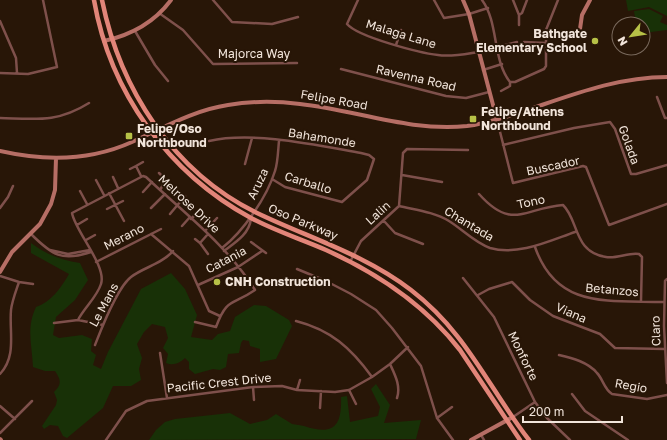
<svg xmlns="http://www.w3.org/2000/svg" width="667" height="440" font-family="'Golos Text',sans-serif">
	<rect width="100%" height="100%" fill="#281607"/>
	<path fill="#183107" d="M626 0H667V16L649 7 628 11Z
		M649 9 663 16 660 22 667 25V30L643 33V24H636L634 11Z
		M31 243C47 255 61 260 80 263L88 280 75 300 56 317 53 335 59 338 82 335 92 339 91 351 96 355 93 365 101 369 108 352 141 289 171 273 185 289 197 315 191 337 212 340 218 334 230 331 235 317 254 305 266 306 289 320 292 326 276 359 260 362V349L250 346 249 341 243 340 241 343 239 353 228 354 226 367 220 370 213 369 195 374 189 369V362L185 358C180 363 173 366 166 363L168 354 163 348 168 338 165 327 152 324 144 332 137 344 142 358 139 369 141 380 131 386H113L103 408 67 438 63 436 58 426 50 425 44 429 42 426 56 405 57 400 54 392C62 384 61 380 55 371H45L33 367C32 345 26 328 36 307 51 302 61 288 69 274L31 253Z
		M376 384 390 405 384 423 421 420 416 439 149 440 156 430 165 422 175 419 230 413 250 424 267 420 276 414C281 417 287 421 292 424 296 425 301 425 304 426 334 436 342 426 341 397L347 396 350 422 378 416 380 407 371 389Z"/>
	<g fill="none" stroke-linecap="round" stroke-linejoin="round">
		<path stroke="#7e504b" stroke-width="2.5" d="M213 0 232 22 272 24 298 17
			M358 0 347 24C358 37 420 53 438 55 451 57 465 54 478 52
			M434 0 444 18 469 14 488 8
			M482 0C499 23 492 59 510 82
			M513 0 519 15V25
			M159 13 183 30 213 64 297 63
			M519 15 522 13 527 0
			M0 21 16 58 17 73
			M135 31 155 65 168 81
			M524 42 545 43
			M396 45 401 30
			M497 47 517 42
			M341 69 446 96 466 98 489 92
			M483 70 502 64
			M0 73 28 74 57 67 43 0
			M510 82H515L544 69 546 66V30L558 0
			M501 91 510 86V82
			M657 97 665 118H667
			M0 118C36 119 57 123 89 103
			M497 120 513 183 583 166 586 167 609 225 667 204
			M209 141C253 131 316 145 361 153L369 155 374 159 367 180 342 202 285 187 272 179
			M503 145 574 128 610 122 615 129 631 174H636L667 165
			M245 164 252 138
			M136 166 143 162
			M130 169 136 166 141 176
			M159 173 166 180 160 190
			M402 175 442 182
			M113 177 118 188
			M96 180 104 195
			M80 191 87 204
			M143 192 152 182
			M109 193 124 221
			M479 194C512 231 524 208 563 205 579 220 573 252 606 257 617 259 629 252 639 254L642 257 641 301
			M399 206C416 210 434 212 449 221 462 229 475 243 490 248 518 256 549 241 575 232
			M0 208 8 197 13 186
			M151 208 165 194
			M107 209 123 201
			M170 214 185 196
			M191 219 201 209
			M384 221 395 233 423 244
			M77 225 87 219
			M182 226 190 217
			M205 231 217 218
			M31 234C52 255 62 262 91 252
			M151 234 189 266 209 311 220 316
			M195 239 200 243
			M86 240 95 235
			M251 242 266 253
			M535 247C557 310 609 300 664 302
			M222 248C243 232 267 197 275 171 278 162 278 150 279 141
			M50 250 68 254 90 250
			M224 251C236 242 249 234 251 219
			M208 254 200 243 208 234
			M96 262 161 229
			M350 262 361 241 399 206 403 153 407 149 468 150
			M297 269 326 281 351 294 376 310 392 328 421 366 437 418 453 440
			M0 276 19 282 33 284
			M463 278 494 317 535 402 547 418 570 440
			M667 279 665 281 664 326 667 383
			M198 285 238 267 262 251
			M478 295 489 289 512 282 530 300 553 316 600 334 615 348 665 349
			M78 320C84 308 97 297 101 284 107 266 75 231 72 213L143 176 146 177C184 213 227 245 255 290 232 306 227 297 216 327L195 322
			M296 321C331 330 351 348 372 377
			M54 323 78 320 103 325
			M95 345C102 327 117 288 131 277 144 267 162 264 173 251
			M160 353 167 398
			M559 355C572 358 588 362 597 373 603 379 604 389 612 394L647 399 667 395
			M390 364C395 375 401 386 397 398
			M0 374C17 356 9 332 11 310 12 301 16 291 19 282
			M253 387 254 400
			M297 390 300 380
			M349 390 356 404
			M572 394 585 411 628 440
			M0 406 15 419
			M320 408 321 391
			M513 417 535 402
			M437 418 452 407
			M0 433 32 401
			M481 435 484 440
			M106 440 126 411 147 401 253 387 282 386 297 390 335 392 349 390 372 377 390 364 408 347"/>
		<path stroke="#b66e65" stroke-width="4" d="M463 0 469 14 497 120
			M580 29 582 15 590 0
			M104 41C131 35 154 23 171 0
			M0 151C44 161 90 161 132 142 163 128 194 110 228 105 252 101 276 101 300 104 356 110 410 132 467 126 490 123 512 115 533 108 577 93 620 77 667 77
			M0 272 12 252 40 224 51 204 55 190 56 158
			M0 439 1 440
			M471 440 513 417"/>
		<path stroke="#e28579" stroke-width="4.5" d="M94 0C110 92 168 173 251 218 275 231 301 239 326 250 377 273 425 305 460 350L520 440
			M102 0C120 89 173 172 257 213 309 238 364 254 411 290 467 333 488 387 529 440"/>
	</g>
	<g fill="#b7c147" stroke="#281607" stroke-width="1.5">
		<circle cx="595" cy="41" r="4"/>
		<rect x="469" y="115" width="8" height="8" rx="2"/>
		<rect x="125" y="132" width="8" height="8" rx="2"/>
		<circle cx="217" cy="282" r="4"/>
	</g>
	<g text-anchor="middle" stroke-width="4" stroke-linejoin="round" paint-order="stroke">
		<g font-size="12" fill="#f2e5db" stroke="#281607">
			<text transform="translate(401 34) rotate(17)" y="4">Malaga Lane</text>
			<text x="254" y="58">Majorca Way</text>
			<text transform="translate(416 78) rotate(13)" y="4">Ravenna Road</text>
			<text transform="translate(334 100) rotate(10)" y="4">Felipe Road</text>
			<text transform="translate(322 138) rotate(9)" y="4">Bahamonde</text>
			<text transform="translate(629 145) rotate(70)" y="4">Golada</text>
			<text transform="translate(553 166) rotate(-12)" y="4">Buscador</text>
			<text transform="translate(308 183) rotate(17)" y="4">Carballo</text>
			<text transform="translate(258 184) rotate(-64)" y="4">Aruza</text>
			<text transform="translate(531 202) rotate(-12)" y="4">Tono</text>
			<text transform="translate(189 204) rotate(43)" y="4">Melrose Drive</text>
			<text transform="translate(378 213) rotate(-42)" y="4">Lalin</text>
			<text transform="translate(303 222) rotate(23)" y="4">Oso Parkway</text>
			<text transform="translate(469 224) rotate(31)" y="4">Chantada</text>
			<text transform="translate(124 237) rotate(-27)" y="4">Merano</text>
			<text transform="translate(226 260) rotate(-28)" y="4">Catania</text>
			<text transform="translate(612 290) rotate(5)" y="4">Betanzos</text>
			<text transform="translate(104 305) rotate(-62)" y="4">Le Mans</text>
			<text transform="translate(571 313) rotate(24)" y="4">Viana</text>
			<text transform="translate(656 331) rotate(-92)" y="4">Claro</text>
			<text transform="translate(523 356) rotate(64)" y="4">Monforte</text>
			<text transform="translate(219 383) rotate(-6)" y="4">Pacific Crest Drive</text>
			<text transform="translate(631 386) rotate(10)" y="4">Regio</text>
		</g>
		<g font-size="12" font-weight="bold" fill="#f2e5db" stroke="#281607" text-anchor="start">
			<text x="587" y="38" text-anchor="end">Bathgate<tspan x="587" dy="14">Elementary School</tspan></text>
			<text x="481" y="116">Felipe/Athens<tspan x="481" dy="14">Northbound</tspan></text>
			<text x="137" y="133">Felipe/Oso<tspan x="137" dy="14">Northbound</tspan></text>
			<text x="225" y="286">CNH Construction</text>
		</g>
	</g>
	<g transform="translate(631 36) rotate(240)"><circle r="19" fill="#281607" stroke="#79695c"/>
	<path d="M0-3L7 15L0 10L-7 15Z" fill="#b7c147"/>
	<text y="-6" font-size="11" font-weight="bold" text-anchor="middle" fill="#f2e5db">N</text>
	</g>
	<path d="M523 416v6h99v-6" fill="none" stroke="#f2e5db" stroke-width="2"/>
	<text x="529" y="416" font-size="12" fill="#f2e5db" stroke="#281607" stroke-width="3" paint-order="stroke">200 m</text>
</svg>
